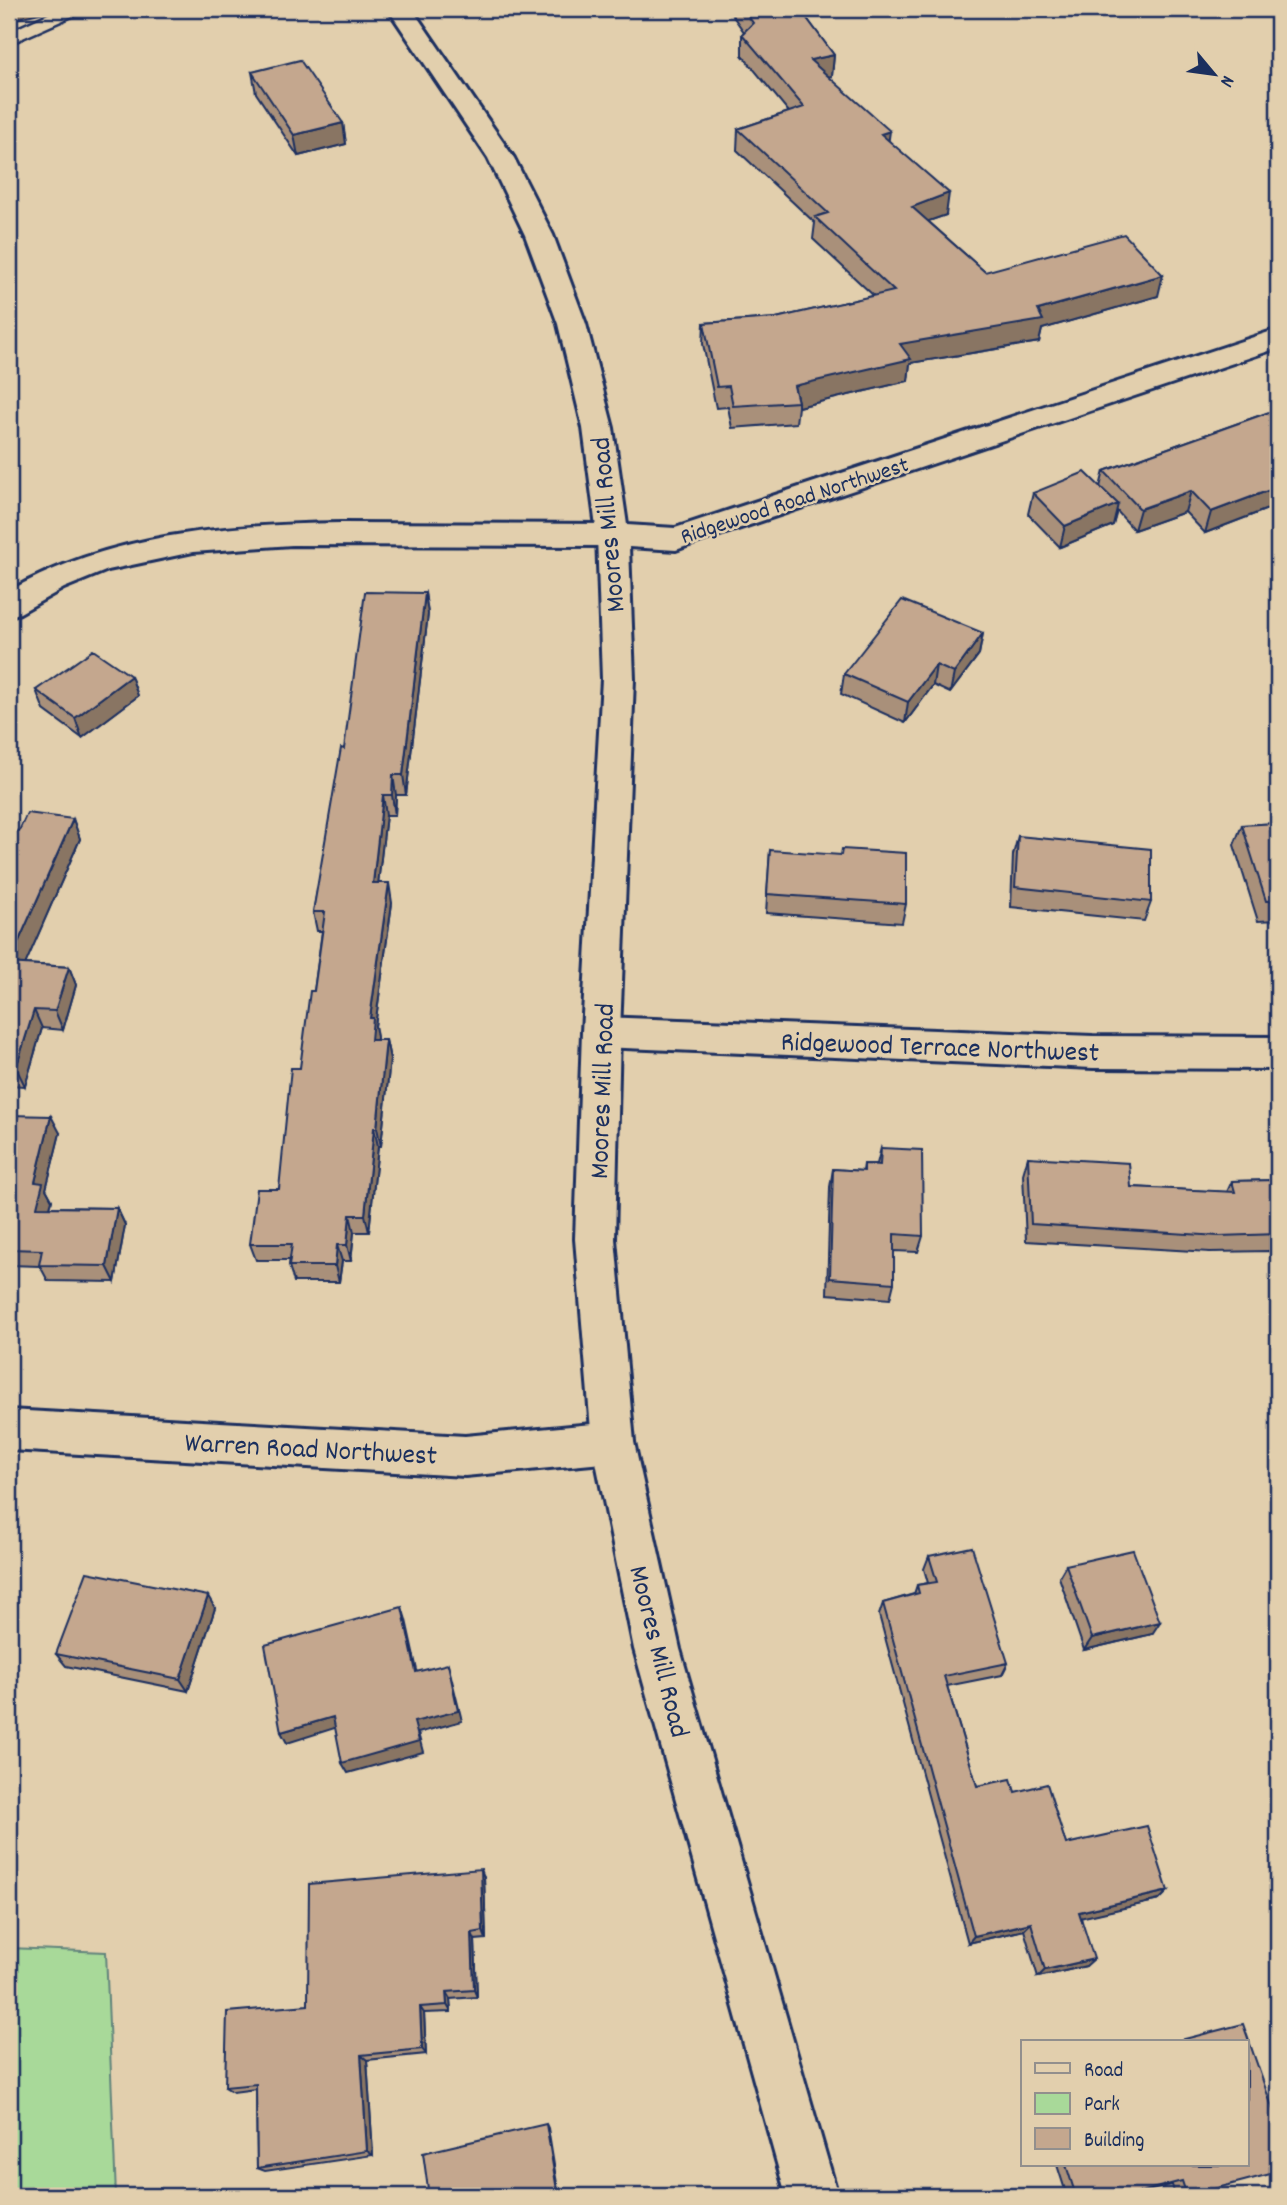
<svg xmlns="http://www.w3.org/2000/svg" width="1287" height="2205" font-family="Dekko,sans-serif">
	<rect width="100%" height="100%" fill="#e2cfad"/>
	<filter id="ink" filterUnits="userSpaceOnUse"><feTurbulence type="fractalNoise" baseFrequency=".0143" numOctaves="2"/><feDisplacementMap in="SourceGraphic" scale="14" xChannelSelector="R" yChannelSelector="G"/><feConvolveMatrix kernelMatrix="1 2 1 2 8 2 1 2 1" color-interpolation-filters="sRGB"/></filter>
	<g filter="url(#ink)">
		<path fill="#a8d999" stroke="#62847c" stroke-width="2" d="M9 1948 106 1952 116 2196H9Z"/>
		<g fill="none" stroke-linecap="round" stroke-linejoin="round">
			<g stroke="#1b2f5e" stroke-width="5">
				<path id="service" d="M59 9H82L79 13 9 44V32Z"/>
			</g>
			<g stroke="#1b2f5e" stroke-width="6">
				<path id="minor" d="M341 523 613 524 624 528 629 535 624 542 613 546 292 545 193 552 108 570 64 588 20 613 9 616V591C112 533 225 525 341 523Z
					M601 1017 1093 1036 1278 1037V1069L1093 1068 601 1047 588 1043 582 1032 588 1021Z
					M9 1410 465 1436 613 1422 628 1428 634 1442 628 1456 613 1462 465 1476 9 1450Z"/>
			</g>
			<g stroke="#1b2f5e" stroke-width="6">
				<path id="tertiary" d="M388 9H412L514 158 553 235 586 324 613 428 627 525 675 528 1278 329V348L687 546 676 550 629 547 634 679 620 1032 615 1239 634 1442 680 1649 838 2196H786L634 1649 592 1442 575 1239 582 1032 602 679 597 535 583 428 558 324 525 235 488 158Z"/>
			</g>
			<use href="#service" fill="#e2cfad" fill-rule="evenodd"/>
			<use href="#minor" fill="#e2cfad" fill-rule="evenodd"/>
			<use href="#tertiary" fill="#e2cfad" fill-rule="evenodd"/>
		</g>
		<path fill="#a9907a" stroke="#1b2f5e" stroke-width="2" d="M728 9H800L834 55 832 76 829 77 889 141 946 215 928 221 985 272 1158 296 1042 329 1039 342 910 363 908 381 798 407 796 423 732 428 728 407 716 408 703 344 704 323 776 318 874 296 813 239 815 223 737 150 738 129 789 112 742 55V34L744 32Z
			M252 72 343 123 346 144 298 156 256 93Z
			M1278 409V505L1205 533 1185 512 1134 530 1117 511 1113 525 1060 547 1028 514 1033 493 1100 487 1104 471Z
			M425 593 428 614 406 795H396L395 815H386L378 883 392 903 375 1026 377 1040H386L390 1059 381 1146H378L369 1232H354L351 1261H342L339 1282H294L289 1266 290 1260H256L250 1244 279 1189 314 991 322 931H317L313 912 344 749Z
			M983 633 979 654 950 693 933 685 905 723 841 694 844 674Z
			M131 676 138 696 82 738 44 710 36 690Z
			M73 819 80 839 25 964 69 967 76 985 63 1030 42 1028 25 1086 9 1085V838L19 831Z
			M1278 823V920L1258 921 1234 845 1242 825Z
			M1018 836 1151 902 1144 921 1011 907 1013 855Z
			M770 850 906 904 902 923 766 913Z
			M9 1115 60 1133 46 1189 52 1200 50 1207 117 1208 125 1225 115 1282 48 1281 40 1266 9 1265Z
			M881 1148 923 1236 918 1252 894 1251V1283L890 1299 827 1294 830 1187 833 1169 863 1171 864 1164H877Z
			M1028 1157 1131 1187 1227 1192 1232 1181 1278 1180V1265H1273L1270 1251 1210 1252 1026 1241 1023 1174Z
			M929 1556 1008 1663 1002 1675 947 1686 977 1786 1015 1792 1066 1844 1168 1891 1159 1900 1081 1917 1086 1966 1038 1977 1024 1930 968 1943 879 1615 883 1603 914 1594 917 1585 928 1583 924 1569Z
			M1066 1565 1152 1634 1084 1650 1059 1577Z
			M215 1608 188 1691 66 1666 56 1654Z
			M484 1877 486 1939 475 1940 477 1997 450 1999 451 2012 424 2013 426 2054 367 2060 373 2155 265 2171 257 2168 256 2089 233 2092 225 2087 308 2005Z
			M1057 2165H1247L1187 2196H1175L1172 2185 1127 2196H1067Z"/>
		<path fill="#897563" stroke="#1b2f5e" stroke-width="2" d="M9 9H43L44 12 9 20Z
			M834 55 832 76 809 81 810 60Z
			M343 123 346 144 298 156 294 135Z
			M890 131 887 152 881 134Z
			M949 193 946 215 909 228 912 207Z
			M1163 275 1158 296 1042 329 1039 342 910 363 908 381 798 407V402L794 386 900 344 1038 310Z
			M1278 487V505L1205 533 1211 512Z
			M1191 491 1185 512 1134 530 1140 509Z
			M1118 504 1113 525 1060 547 1065 526Z
			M425 593 428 614 406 795 403 775Z
			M983 633 979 654 950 693 954 673Z
			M936 665 933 685 905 723 908 702Z
			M131 676 138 696 82 738 75 718Z
			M393 775 396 795 395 815 392 795Z
			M383 795 386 815 376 902 373 883Z
			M73 819 80 839 18 981 9 963Z
			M389 883 392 903 375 1026 377 1037 375 1059 371 1040 370 1018Z
			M69 967 76 985 63 1030 55 1011Z
			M34 1010 42 1028 25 1086 16 1068Z
			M386 1040 390 1059 381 1146 377 1128Z
			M51 1116 60 1133 46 1189 52 1200 45 1224 37 1207 35 1182Z
			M374 1128 378 1146 369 1232 365 1215Z
			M117 1208 125 1225 115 1282 107 1266Z
			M350 1215 354 1232 351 1261 347 1245Z
			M337 1245 342 1261 339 1282 335 1266Z
			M208 1596 215 1608 188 1691 180 1679Z
			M402 1607 406 1620 420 1684 416 1672Z
			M1160 1622 1152 1634 1084 1650 1092 1638Z
			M448 1664 462 1721 418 1733 423 1752 348 1773 342 1763 414 1722Z
			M333 1717 338 1727 287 1743 281 1732Z
			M481 1869 484 1877 486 1939 483 1931Z
			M1168 1891 1159 1900 1071 1920 1079 1912Z
			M1031 1923 1024 1930 968 1943 974 1936Z
			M472 1933 475 1940 477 1997 474 1990Z
			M1094 1959 1086 1966 1038 1977 1045 1970Z
			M446 1992 450 1999 451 2012 447 2005Z
			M420 2007 424 2013 426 2054 422 2049Z
			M361 2055 367 2060 373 2155 367 2151Z
			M546 2124 548 2128 559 2196H558Z"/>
		<path fill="#c4a78e" stroke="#1b2f5e" stroke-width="2" d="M743 9H800L834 55 810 60 890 131 881 134 949 193 912 207 985 272 1124 234 1163 275 1038 310 1043 320 900 344 911 359 794 386 798 402 733 406 729 386 717 387 704 323 776 318 894 291 815 217 828 213 738 129 804 107 742 34 753 23Z
			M300 60 343 123 294 135 252 72Z
			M1278 409V487L1211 512 1191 491 1140 509 1104 471Z
			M1085 472 1118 504 1065 526 1033 493Z
			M365 592 425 593 403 775H393L392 795H383L373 883H389L370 1018H373L371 1040H386L377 1128H374L365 1215H350L347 1245H337L335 1266H289L292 1244H250L257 1189H279L291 1068H300L310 991H314L325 912H313L341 748 344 749Z
			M902 600 983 633 954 673 936 665 908 702 844 674Z
			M93 650 131 676 75 718 36 690Z
			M27 813 73 819 9 963 69 967 55 1011 34 1010 16 1068H9V838L12 830 19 831Z
			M1278 823V901H1266L1242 825Z
			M1018 836 1151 849V902L1015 887Z
			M842 849 906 853V904L767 894 770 850 841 855Z
			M9 1115 51 1116 35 1182 43 1183 37 1207 117 1208 107 1266 39 1265 42 1250 9 1249Z
			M881 1148 922 1150 923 1236 894 1234V1283L830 1278 833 1169 864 1171V1164L880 1165Z
			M1028 1157 1129 1163 1131 1187 1235 1192 1232 1181 1278 1180V1234L1219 1236 1031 1224Z
			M972 1547 1008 1663 944 1676 977 1786 1011 1779 1015 1792 1047 1784 1066 1844 1147 1826 1168 1891 1079 1912 1094 1959 1045 1970 1031 1923 974 1936 883 1603 919 1593 917 1585 937 1582 929 1556Z
			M1133 1550 1160 1622 1092 1638 1066 1565Z
			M87 1572 208 1596 180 1679 56 1654Z
			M402 1607 416 1672 448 1664 458 1711 414 1722 419 1741 342 1763 333 1717 281 1732 265 1645Z
			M481 1869 483 1931 472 1933 474 1990 446 1992 447 2005 420 2007 422 2049 361 2055 367 2151 257 2168 256 2084 225 2087 227 2012 308 2005 309 1884Z
			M1243 2024 1278 2124V2172L1187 2196 1182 2181 1125 2196H1076L1066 2165H1247V2042H1173Z
			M546 2124 558 2196H429L423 2153Z"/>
	</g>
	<g text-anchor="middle" stroke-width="5" stroke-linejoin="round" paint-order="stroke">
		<g font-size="23" fill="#1b2f5e" stroke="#e2cfad">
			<text transform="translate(794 499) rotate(-18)" y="8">Ridgewood Road Northwest</text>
		</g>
		<g font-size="28" fill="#1b2f5e" stroke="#e2cfad">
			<text transform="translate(606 525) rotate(-95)" y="10">Moores Mill Road</text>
			<text transform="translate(940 1045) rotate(2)" y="10">Ridgewood Terrace Northwest</text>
			<text transform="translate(600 1091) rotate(-88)" y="10">Moores Mill Road</text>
			<text transform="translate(311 1447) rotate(3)" y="10">Warren Road Northwest</text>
			<text transform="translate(661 1651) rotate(76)" y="10">Moores Mill Road</text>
		</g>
	</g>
	<rect width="1287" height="2205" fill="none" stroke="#e2cfad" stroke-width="35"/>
	<rect x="18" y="18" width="1252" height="2170" fill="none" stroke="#1b2f5e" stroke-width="2.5" filter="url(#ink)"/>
	<rect x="1021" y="2040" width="228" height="126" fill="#e2cfad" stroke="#928f8d" stroke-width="2"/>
	<rect x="1035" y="2063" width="35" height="10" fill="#e2cfad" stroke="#928f8d" stroke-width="2"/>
	<text x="1084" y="2076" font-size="21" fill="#1b2f5e">Road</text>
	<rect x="1035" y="2093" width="35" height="21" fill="#a8d999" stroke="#928f8d" stroke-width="2"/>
	<text x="1084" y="2110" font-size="21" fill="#1b2f5e">Park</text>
	<rect x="1035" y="2128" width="35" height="21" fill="#c4a78e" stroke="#928f8d" stroke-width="2"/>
	<text x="1084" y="2146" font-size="21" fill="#1b2f5e">Building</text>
	<g transform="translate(1214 74) rotate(119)" stroke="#e2cfad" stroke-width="5" paint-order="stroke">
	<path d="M0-5L12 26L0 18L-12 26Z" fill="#1b2f5e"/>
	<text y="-10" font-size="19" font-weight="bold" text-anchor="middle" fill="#1b2f5e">N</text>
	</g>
</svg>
